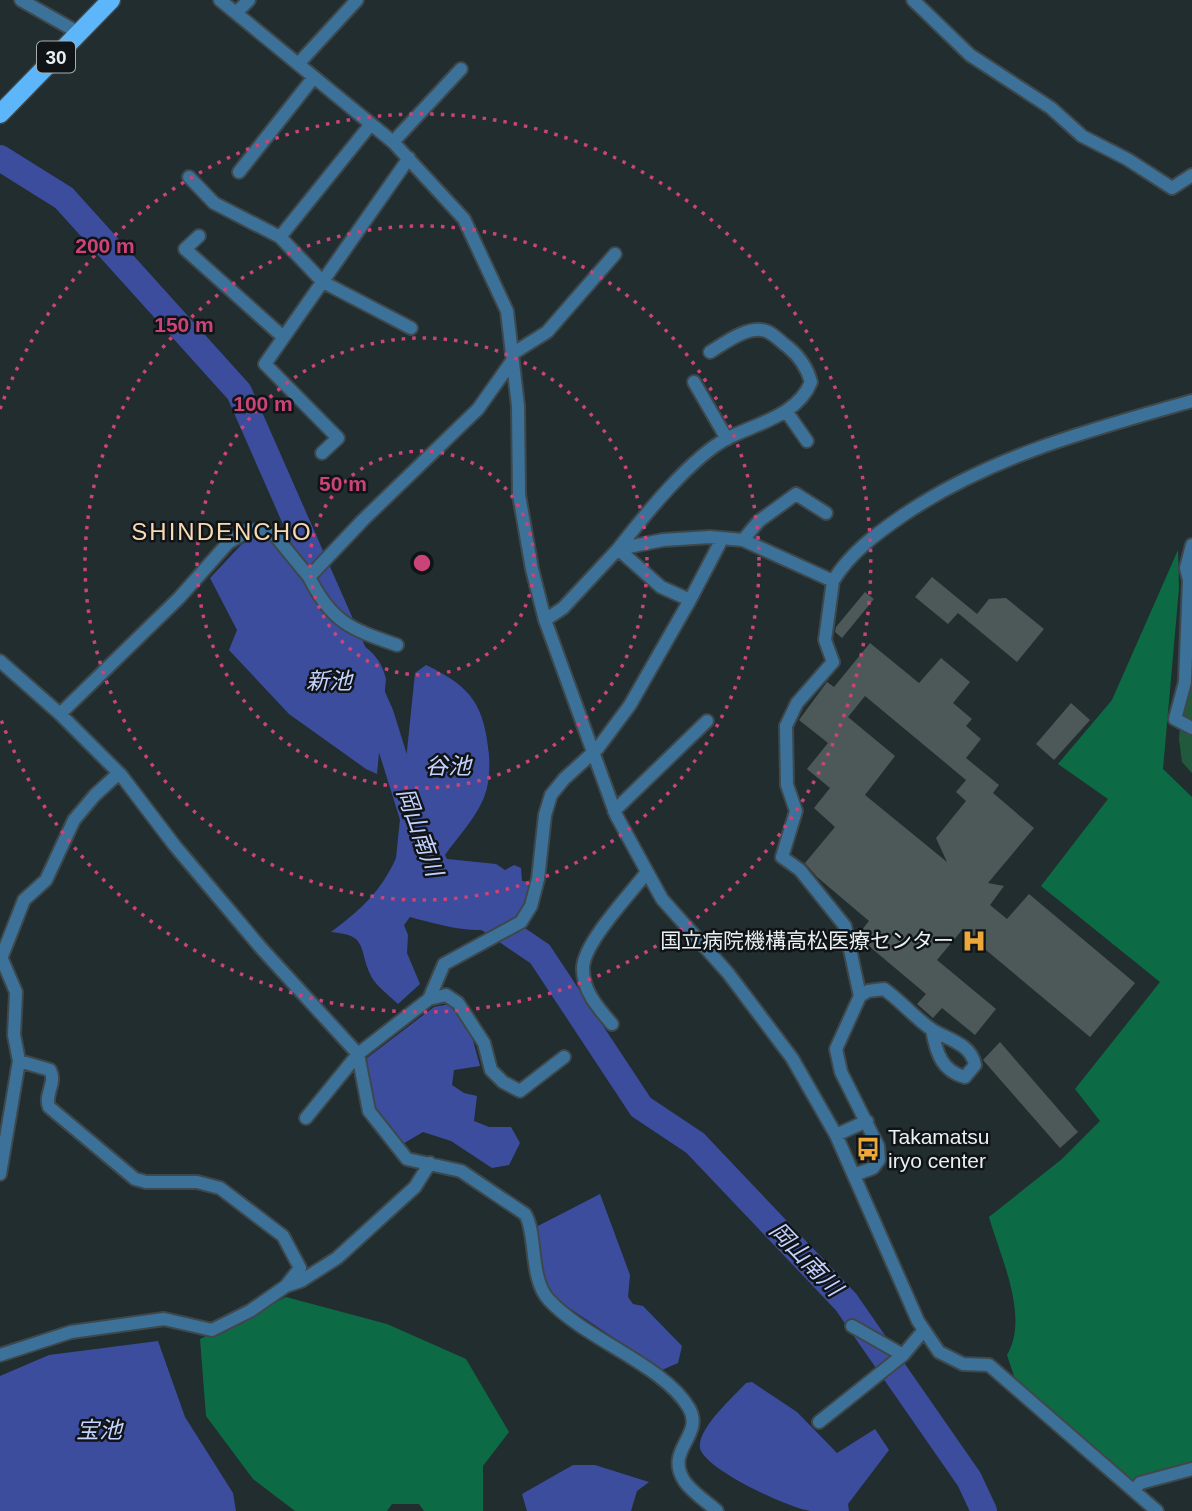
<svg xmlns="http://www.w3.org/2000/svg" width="1192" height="1511" font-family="Helvetica,'Noto Sans JP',sans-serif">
	<rect width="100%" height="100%" fill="#222d30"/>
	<path fill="#21593d" d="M1192 560V773L1182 762 1179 739Z"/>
	<path fill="#0c6b44" d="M1178 550 1179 588 1163 769 1192 797V1466L1129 1481 1015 1379 1007 1355C1030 1317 1000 1256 989 1217L1062 1159 1100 1121 1075 1089 1160 982 1041 886 1108 799 1058 764 1112 700Z
		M286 1297 387 1324 466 1359 509 1432 483 1466V1511H424L419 1504H392L387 1511H295L253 1479 206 1416 200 1339Z"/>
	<path fill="#3d4d9d" d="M262 534 270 536C281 551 294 565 304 580 315 596 319 614 334 626 356 643 379 648 386 679L377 774 366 769 289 714 229 650 237 630 210 578 242 544Z
		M426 665C472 687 484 705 489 755 490 770 489 788 482 802 473 821 457 838 445 855L447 859 496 864 505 870 514 865 521 868 522 881 529 882C525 951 455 929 410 917L404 925 408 935 407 953 420 984 398 1004C390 996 376 986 371 976 358 949 369 935 331 932 360 910 381 892 396 858L415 673Z
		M450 1004 472 1037 480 1066 454 1070 452 1085 464 1093 477 1096 474 1121 489 1127H511L520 1143 509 1165 492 1168 451 1141 423 1132 401 1145 372 1104 367 1058 434 1007Z
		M600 1194 630 1275 628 1297 633 1304 643 1306 682 1346 678 1363 662 1370 554 1298C542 1277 534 1251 536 1227Z
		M158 1341 185 1417 233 1493 236 1511H0V1376L49 1355Z
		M752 1382 797 1412 837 1453 875 1429 889 1450 848 1504 849 1511C837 1511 823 1511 811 1511 790 1509 704 1469 700 1448 697 1429 733 1397 746 1383Z
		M573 1465H595L649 1482 637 1491 631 1511H527L522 1494Z"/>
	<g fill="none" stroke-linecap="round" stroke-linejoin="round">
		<path stroke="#3d4d9d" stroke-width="26" d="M0 158 64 198 239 392 381 715 414 821
			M481 914 540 954 641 1107 695 1143 846 1302 969 1479 984 1511"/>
	</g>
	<path fill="#4d5958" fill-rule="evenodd" d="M932 577 977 614 989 599 1006 598 1044 629 1017 662 958 613 948 624 915 597Z
		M865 592 874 599 842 638 835 632 836 627Z
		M870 643 919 683 941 658 970 682 953 703 972 719 966 726 981 739 966 758 999 785 993 793 1034 828 988 883 1004 886 990 905 1007 919 1029 894 1135 983 1090 1037 962 930 937 960 996 1009 975 1035 942 1008 933 1018 917 1004 926 994 857 936 869 921 817 877 805 863 835 827 814 808 830 788 807 769 828 743 799 720 827 682 834 687ZM865 696 966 780 956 792 966 801 936 838 947 862 865 795 895 756 848 717Z
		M1071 703 1090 720 1054 760 1036 744Z
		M1000 1042 1078 1132 1060 1148 983 1060Z"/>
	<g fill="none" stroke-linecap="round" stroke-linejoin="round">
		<g stroke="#3e484b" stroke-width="16">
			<path id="minor" d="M21 0 79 33
				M220 0 393 142 464 219 507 311 518 406 519 495 532 569 545 620 616 815 662 899 728 973 792 1058 836 1135 918 1321 939 1352 963 1364 989 1365 1157 1511
				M913 0 970 55 1051 108 1082 136 1127 159 1172 188 1192 175
				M236 13 249 0
				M298 64 357 0
				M393 142 461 69
				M239 172 314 77
				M189 177 214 203 280 237 323 282 411 328
				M199 236 185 249 282 336
				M280 237 371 124
				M512 354 547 332 615 254
				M694 382 727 439
				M786 411 807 441
				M322 453 338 438 265 364 409 158
				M743 540 759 521 796 494 826 513
				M1192 545 1186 568 1189 580 1185 682 1175 719 1192 728
				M309 577C332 623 351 629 397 645
				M833 581C850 553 876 534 902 516 990 456 1090 430 1192 401
				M690 600 722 539
				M545 620 563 608 618 549 663 540 710 537 743 540 833 581 825 640 833 662 797 703 786 726 787 785 796 811 782 857 800 870 845 926 860 996
				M0 661 60 714 121 775 175 846 262 949 358 1054 369 1111 407 1159 461 1171 525 1214C537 1232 529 1279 549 1300 586 1340 664 1365 689 1408 705 1436 663 1450 685 1482 693 1493 707 1502 717 1511
				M60 714 179 598 228 543 249 530 273 533 309 577 363 520 478 409 512 361
				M614 811 707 721
				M0 955 16 992 14 1035 19 1061 0 1174
				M0 961 24 900 46 880 74 820 95 795 119 773
				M429 999 446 995 458 1003 484 1043 491 1070 503 1082 520 1091 564 1057
				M612 1024C598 1008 582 990 583 967 585 941 631 893 647 872
				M19 1061 50 1070C57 1083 44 1094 49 1107L135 1179 146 1182H197L220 1188 283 1236 300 1268 286 1286
				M306 1118 358 1054 429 999 444 964 521 922 531 906 538 879 545 815 551 795 564 779 598 748 630 705 690 600 661 587 618 549C644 516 692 456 728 438 758 423 798 415 811 382 807 367 800 357 788 347 781 342 773 333 766 331 748 325 725 343 710 352
				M836 1135 867 1121
				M854 1175 873 1168 879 1160 878 1146 841 1072 836 1049 860 996 868 991 884 989C901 1001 914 1017 931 1029 946 1039 971 1043 975 1065L965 1077C941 1071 936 1051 932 1030
				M852 1326 903 1355
				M0 1355 71 1332 164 1319 212 1330 250 1311 286 1286 301 1281 337 1258 415 1187 430 1163
				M819 1422 903 1355 924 1330
				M1134 1491 1140 1483 1192 1469"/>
		</g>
		<g stroke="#3e484b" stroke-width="21">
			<path id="primary" d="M0 114 111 0"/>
		</g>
		<use href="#minor" stroke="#3c729a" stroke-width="12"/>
		<use href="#primary" stroke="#5db6f9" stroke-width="18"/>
	</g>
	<g fill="none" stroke="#ca4379" stroke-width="3.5" stroke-dasharray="3.5 7">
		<circle cx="422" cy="563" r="112"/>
		<circle cx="422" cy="563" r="225"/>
		<circle cx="422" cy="563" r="337"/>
		<path d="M0 409A449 449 0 1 1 0 717"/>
	</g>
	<defs>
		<g id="hospital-bare" transform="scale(1.89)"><path d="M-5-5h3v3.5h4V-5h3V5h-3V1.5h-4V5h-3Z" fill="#eda83b" stroke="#101416" stroke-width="2.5" paint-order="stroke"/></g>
		<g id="bus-bare" transform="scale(1.89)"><path d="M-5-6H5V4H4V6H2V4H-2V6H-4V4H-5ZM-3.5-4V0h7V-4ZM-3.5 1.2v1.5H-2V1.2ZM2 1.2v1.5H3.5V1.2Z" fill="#eda83b" stroke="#101416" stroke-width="2.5" paint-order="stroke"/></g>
	</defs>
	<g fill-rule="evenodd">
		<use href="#hospital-bare" x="974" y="941"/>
		<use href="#bus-bare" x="868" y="1149"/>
	</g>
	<g text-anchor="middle" stroke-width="5" stroke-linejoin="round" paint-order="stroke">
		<rect fill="#101416" stroke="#a8aeb0" stroke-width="2" x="37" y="41.5" width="38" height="31" rx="5"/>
		<g font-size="19" font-weight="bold" fill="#e9f0f2">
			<text x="56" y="64">30</text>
		</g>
		<g font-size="21" fill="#e9f0f2" stroke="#101416" text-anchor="end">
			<text x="954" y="948">国立病院機構高松医療センター</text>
			<text x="888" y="1144" text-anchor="start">Takamatsu<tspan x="888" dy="24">iryo center</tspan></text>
		</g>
		<g font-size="23" font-style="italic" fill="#c4d2ff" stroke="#101416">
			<text x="329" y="689">新池</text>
			<text x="448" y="774">谷池</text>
			<text transform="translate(420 832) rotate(70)" y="8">岡山南川</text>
			<text transform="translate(806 1259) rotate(46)" y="8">岡山南川</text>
			<text x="99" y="1438">宝池</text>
		</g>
		<g font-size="24" letter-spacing="2" fill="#f7dab4" stroke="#101416">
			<text x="222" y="540">SHINDENCHO</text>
		</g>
	</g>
	<circle cx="422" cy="563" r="10" fill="#ca4379" stroke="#101416" stroke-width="3.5"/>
	<g font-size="21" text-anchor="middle" font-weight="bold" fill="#ca4379" stroke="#101416" stroke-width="5" stroke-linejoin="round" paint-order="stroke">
		<text x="105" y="253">200 m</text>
		<text x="184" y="332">150 m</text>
		<text x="263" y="411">100 m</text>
		<text x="343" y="491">50 m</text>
	</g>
</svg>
